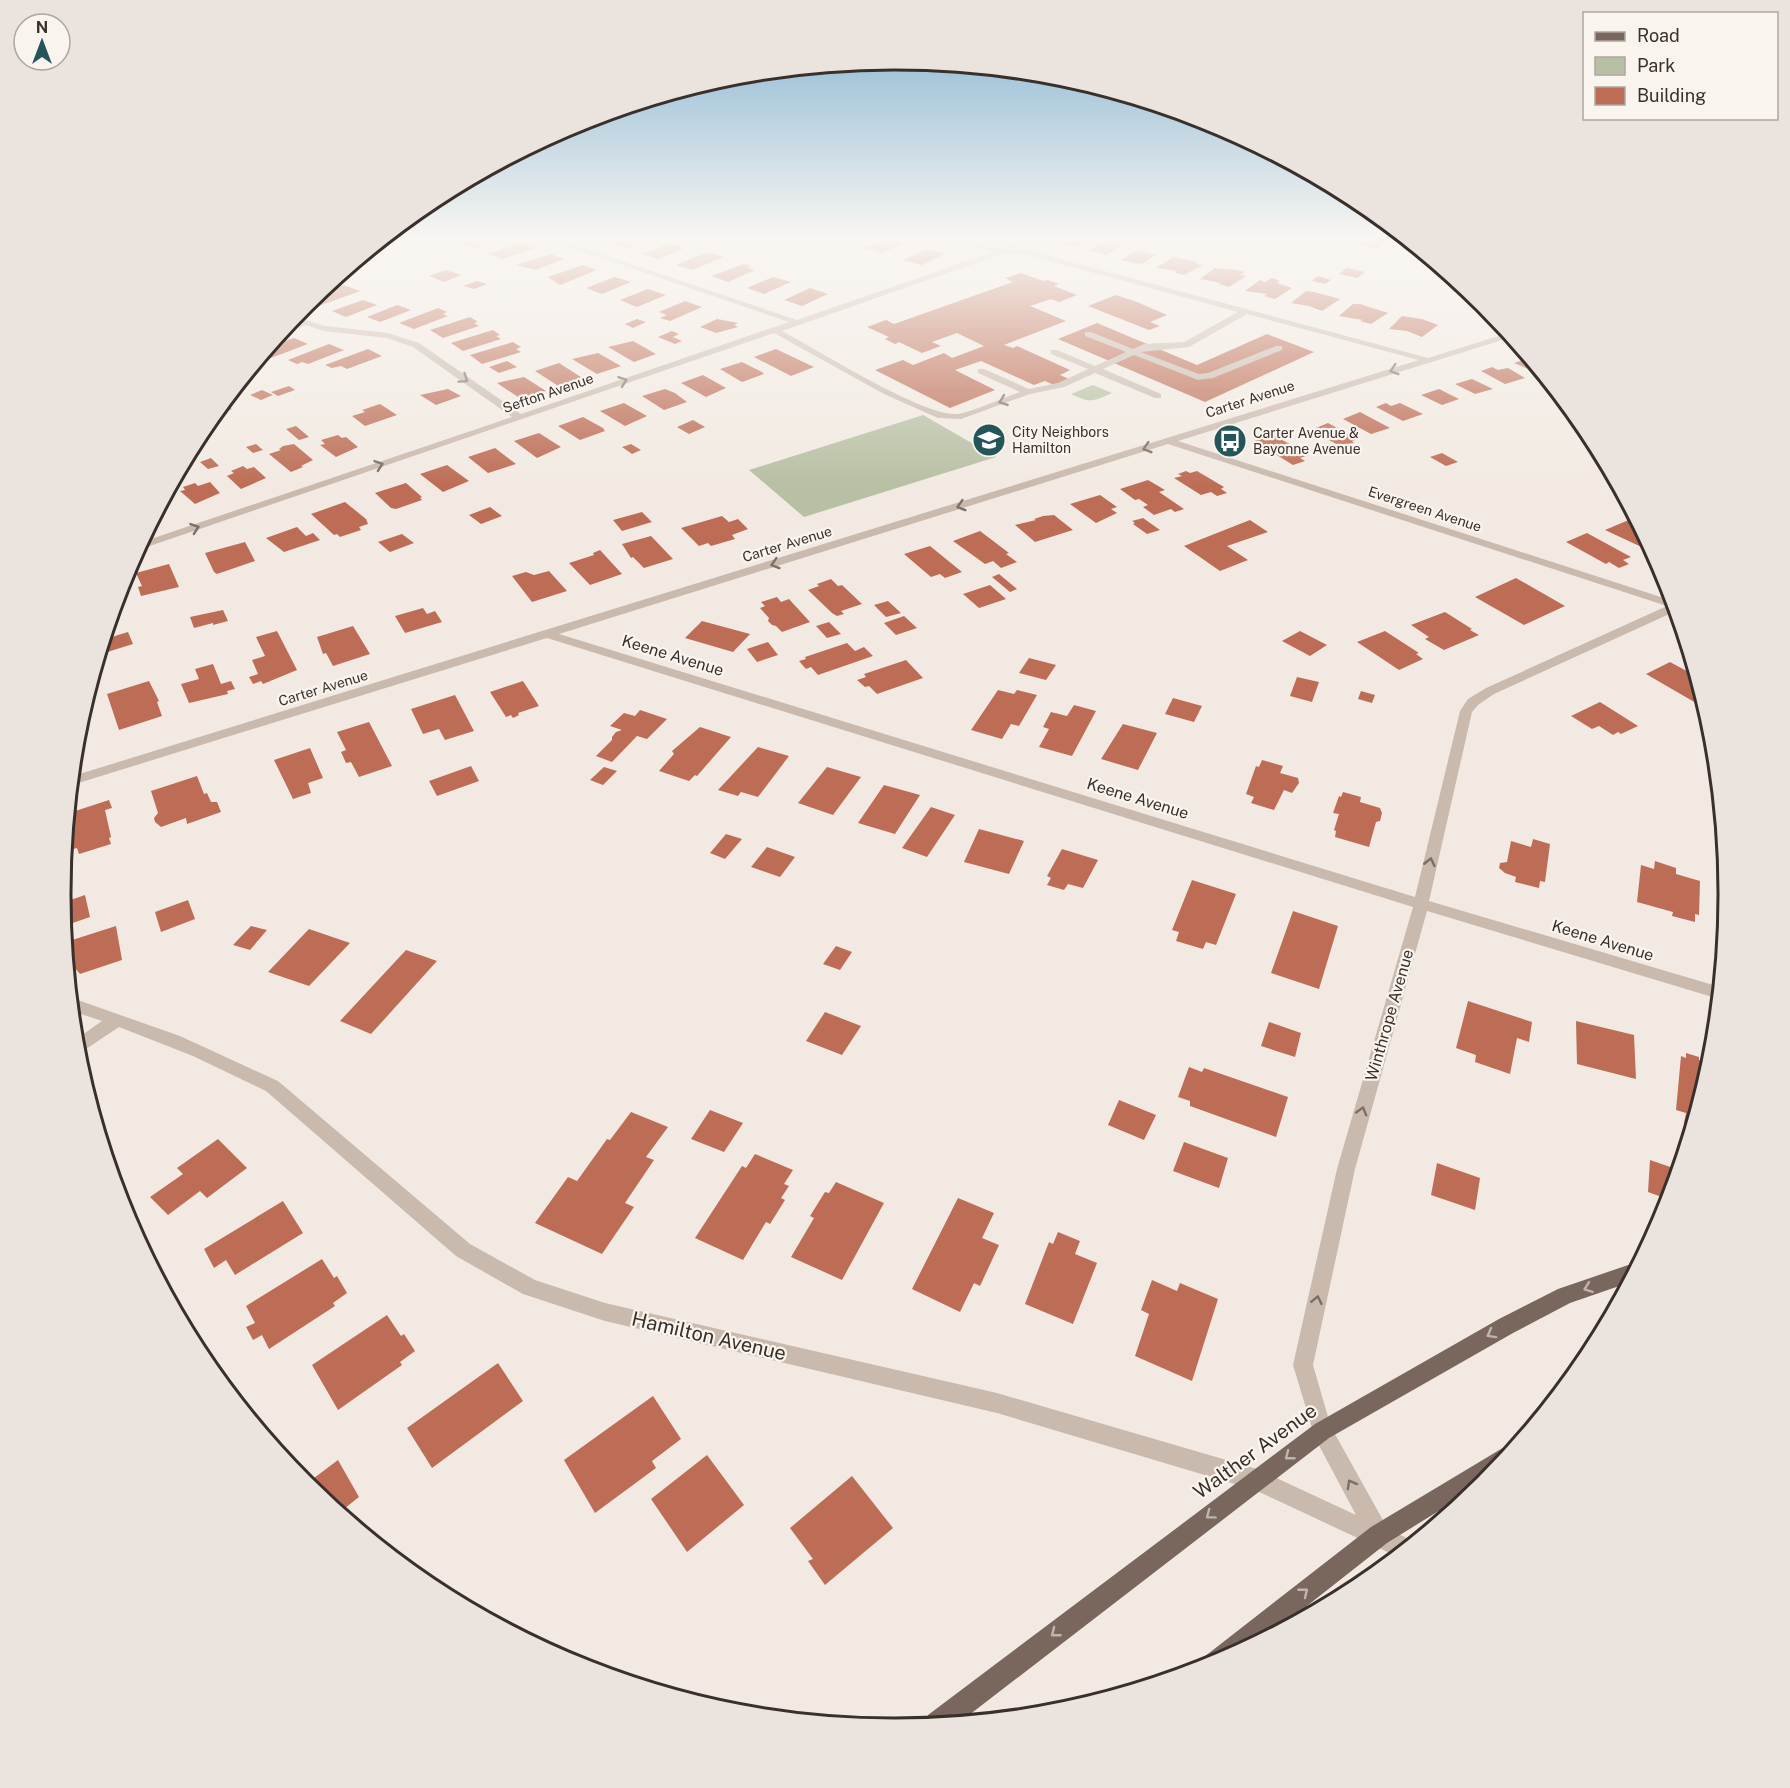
<svg xmlns="http://www.w3.org/2000/svg" width="1790" height="1788" font-family="'Public Sans',sans-serif">
	<rect width="100%" height="100%" fill="#f2eae2"/>
	<path fill="#b7c0a3" d="M1093 385 1112 393C1092 402 1090 403 1071 394Z
		M923 415 996 457 804 517 749 470Z"/>
	<path fill="#bd6d55" d="M478 236H499L502 237 475 248 456 244Z
		M629 236H647L652 238 625 248 610 243Z
		M834 236H862L846 243 829 238Z
		M1064 236H1094L1074 247 1053 242Z
		M1362 236H1395L1376 249 1359 244 1366 238Z
		M888 238 905 243 882 253 864 248Z
		M1110 240 1124 245 1106 255 1088 250 1105 241Z
		M1409 242 1424 255 1400 249Z
		M519 243 535 248 503 259 488 254Z
		M669 243 685 248 658 259 643 254Z
		M926 249 945 254 922 265 903 260Z
		M1136 250 1156 255 1142 264 1121 260Z
		M707 252 724 257 692 270 676 265Z
		M551 254 564 259 536 270 516 265Z
		M1173 257 1198 262 1196 264 1203 265 1184 275 1175 273 1177 271 1156 268Z
		M744 264 751 266 747 268 755 270 728 282 711 276Z
		M583 265 597 270 560 285 548 277Z
		M1215 268 1236 270 1245 272 1240 275 1246 276 1229 287 1219 284 1221 283 1200 279Z
		M1347 268 1365 272 1357 278 1339 274Z
		M446 270 461 275 444 282 429 276Z
		M1021 273 1043 281 1048 280 1059 284 1054 286 1077 295 1059 302 1051 299 1030 306 1066 321 1004 345 1013 348 1017 346 1070 370 1060 375 1069 379 1054 385 1045 381 1034 385 981 361 955 370 995 390 950 408 875 370 903 360 913 365 944 353 952 358 984 346 957 333 932 342 941 346 922 353 899 342 895 344 885 339 889 337 867 327 886 320 894 324 1013 282 1005 278Z
		M1318 276 1331 280 1325 284 1312 281Z
		M615 277 631 282 602 294 586 288Z
		M773 277 791 282 764 294 747 288Z
		M1272 278 1280 281 1277 283 1292 288 1275 299 1264 296 1267 294 1245 291 1260 280 1265 282Z
		M477 281 487 284 474 289 463 286Z
		M344 285 360 291 319 306 308 302 317 295Z
		M810 288 828 294 802 306 784 300Z
		M648 289 666 295 637 307 620 300Z
		M1306 291 1314 292 1340 299 1322 311 1309 306 1291 303Z
		M1116 295 1137 302 1167 315 1150 322 1160 326 1149 330 1088 306Z
		M363 300 377 305 346 317 332 311Z
		M685 301 702 307 670 321 660 318 667 315 659 312Z
		M1353 304H1360L1388 313 1371 324 1360 321 1363 320 1339 316Z
		M397 305 411 310 380 322 367 317Z
		M438 308 447 312 443 314 448 316 414 329 399 323Z
		M1402 316 1422 319 1438 325 1422 337 1407 331 1389 329Z
		M470 317 478 322 474 323 479 326 443 338 430 330Z
		M637 319 646 322 633 328 625 324Z
		M717 319 738 323 734 325 738 327 716 333 700 327Z
		M1097 323 1197 365 1267 334 1314 352 1205 402 1058 339Z
		M493 330 500 335 496 336 501 339 463 351 451 343Z
		M672 331 679 334 673 337 682 341 675 344 658 337Z
		M294 338 308 344 271 358 266 356 262 357 272 345Z
		M633 341 656 354 634 362 608 347Z
		M513 342 521 347 516 349 521 352 482 364 470 355Z
		M329 344 344 350 308 364 302 362 297 364 288 360Z
		M368 349 382 356 347 369 341 366 332 368 325 365Z
		M776 349 814 367 791 376 754 357Z
		M598 353 621 366 597 374 572 359Z
		M1529 358 1543 375 1514 363Z
		M507 361 517 367 499 373 489 367Z
		M742 362 762 372 764 374 742 382 720 369Z
		M559 363 584 379 560 387 535 371Z
		M1492 367 1498 370 1508 368 1525 378 1505 384 1481 371Z
		M703 375 726 388 706 397 681 383Z
		M524 377 546 391 521 399 497 383Z
		M1472 379 1493 389 1475 394 1455 384Z
		M289 386 295 390 278 396 271 392Z
		M448 389 461 396 436 405 420 395Z
		M665 389 675 393 687 402 664 410 642 396Z
		M1439 389 1459 399 1442 405 1421 395Z
		M262 390 273 395 261 400 250 395Z
		M624 403 647 416 625 426 600 411Z
		M1386 403 1391 406 1400 403 1423 414 1403 421 1376 407Z
		M380 404 397 415 365 426 352 416 365 412 362 410Z
		M223 405 232 409 213 417 217 412Z
		M1360 412 1390 428 1371 434 1343 419Z
		M583 417 603 428 605 431 580 440 558 426Z
		M693 420 705 427 689 434 677 427Z
		M1328 423 1358 439 1352 441 1354 443 1338 445 1311 430Z
		M296 426 309 437 299 440 286 429Z
		M539 433 561 447 537 458 514 441Z
		M338 435 342 438 346 437 358 447 336 457 320 445 325 444 321 440Z
		M1271 435 1277 437 1309 455 1300 458 1305 461 1293 465 1254 441Z
		M256 444 263 450 253 453 246 447Z
		M294 444 313 460 301 466 303 467 291 472 269 454 281 450 279 449 283 446Z
		M631 444 641 450 632 454 622 447Z
		M495 448 516 464 488 473 468 457Z
		M1442 453 1458 462 1446 466 1430 457Z
		M211 458 219 466 208 469 200 462Z
		M447 465 469 481 443 492 420 474Z
		M243 466 247 469 254 467 266 478 241 489 227 476 234 473 231 471Z
		M1186 471 1190 473 1197 471 1224 487 1221 489 1227 493 1217 496 1211 492 1201 495 1174 478 1182 476 1178 474Z
		M1148 480 1165 490 1159 492 1184 509 1175 512 1171 509 1154 515 1143 507 1148 505 1139 499 1135 500 1120 489Z
		M210 482 220 493 195 504 180 491 185 490 183 487 195 483 198 486Z
		M406 483 422 497 420 498 422 500 396 509 391 508 375 493Z
		M1100 495 1117 507 1111 509 1117 513 1096 523 1070 504Z
		M345 502 366 519 368 524 359 527 361 530 340 537 337 534 334 535 311 514Z
		M490 507 502 516 481 524 469 515Z
		M642 512 652 522 622 531 613 520Z
		M1054 515 1073 530 1035 542 1015 525 1036 520 1034 519 1043 516Z
		M722 516 729 522 738 519 748 529 732 535 735 539 711 546 708 543 699 546 681 528Z
		M1143 518 1160 530 1147 534 1133 524 1135 523 1132 521Z
		M1631 519 1638 523 1652 549 1648 550 1605 530Z
		M1250 520 1268 532 1227 546 1248 560 1220 571 1184 546Z
		M297 527 306 536 313 533 320 540 284 552 266 538Z
		M980 531 1009 553 1006 554 1017 562 1001 568 993 561 985 564 953 541Z
		M1587 533 1631 557 1623 560 1629 564 1619 568 1609 562 1606 564 1566 542Z
		M402 534 414 543 390 552 378 542Z
		M651 536 673 559 644 568 633 557 631 558 622 544Z
		M245 542 255 561 217 574 214 572 205 553Z
		M930 546 962 572 945 578 940 574 931 577 904 554Z
		M600 550 622 574 590 585 569 563 594 555 593 553Z
		M169 564 179 587 141 596 138 587 142 586 136 573Z
		M549 571 567 591 532 602 512 576 526 572 534 575Z
		M999 574 1017 589 1010 592 992 577Z
		M1516 578 1565 606 1524 625 1475 597Z
		M831 579 838 586 842 585 862 604 841 611 844 614 837 616 832 613 808 590 819 586 817 584Z
		M990 585 1006 599 979 608 963 594Z
		M777 597 781 602 789 599 810 622 782 632 776 626 772 625 768 621 769 618 760 608 765 606 761 602Z
		M888 601 901 613 886 617 874 605Z
		M423 608 427 614 435 611 442 622 405 633 395 616Z
		M223 610 228 621 213 625V623L194 628 190 617Z
		M1445 612 1472 629 1470 630 1479 635 1444 650 1425 639 1429 637 1411 625Z
		M904 616 917 628 896 635 884 623Z
		M702 621 750 634 733 652 685 638Z
		M829 622 841 634 827 638 816 626Z
		M353 626 370 654 333 666 326 653 323 654 317 637Z
		M277 631 297 670 263 684 261 681 253 684 249 677 258 674 252 660 265 656 256 637Z
		M1300 631 1327 645 1310 656 1282 641Z
		M1385 631 1419 653 1416 654 1423 659 1399 670 1357 642Z
		M128 632 133 644 104 653 102 649 105 639Z
		M768 642 778 655 757 662 747 649Z
		M847 643 855 651 864 647 873 656 818 675 811 667 806 669 799 661 806 659 805 657Z
		M1029 658 1056 665 1046 680 1019 673Z
		M906 660 923 678 877 694 869 686 865 687 857 680 866 677 864 674Z
		M1670 662 1696 676 1703 699 1696 703 1646 674Z
		M213 664 221 684 231 681 235 689 227 691 228 694 189 703 181 684 199 679 195 669Z
		M1297 677 1319 682 1312 702 1290 696Z
		M149 681 159 701 157 702 162 716 119 730 107 694Z
		M523 681 539 706 518 713 519 715 513 718 511 715 506 717 490 692Z
		M998 690 1014 694 1017 690 1037 695 1019 726 1011 724 1002 739 971 730Z
		M1361 691 1375 695 1372 703 1358 699Z
		M455 695 474 731 445 740 439 729 423 734 411 709Z
		M1173 698 1202 706 1194 722 1165 714Z
		M1600 702 1638 726 1621 734 1618 732 1613 735 1599 726 1592 729 1571 716Z
		M1074 705 1096 711 1072 756 1039 747 1049 729 1043 727 1051 712 1067 716Z
		M640 710 667 719 647 739 637 736 612 762 596 756 612 740V737L616 732 622 730 610 726 624 713 635 716Z
		M83 721 86 734 76 737 80 722Z
		M369 722 392 766 359 777 351 762 346 763 341 752 346 750 337 732Z
		M1123 724 1157 733 1138 770 1101 759Z
		M700 727 731 737 697 776 695 775 689 781 659 771 674 754 672 751Z
		M758 747 789 756 758 797 741 792 738 796 718 790Z
		M310 748 323 778 308 783 311 793 293 799 274 760Z
		M1262 760 1283 766 1280 773 1298 778 1299 783 1292 793 1284 790 1274 810 1251 803 1254 797 1246 794 1256 766 1259 767Z
		M471 766 479 781 437 796 429 781Z
		M604 767 617 771 603 785 590 780Z
		M827 767 861 777 833 815 798 803Z
		M197 776 204 794 207 793 211 802H217L221 812 187 824 186 818 161 827 155 822 154 818 158 813 151 791Z
		M884 785 920 795 895 834 858 823Z
		M1343 792 1361 797 1360 802 1380 808 1382 813 1380 821 1376 822 1369 847 1335 837 1336 831 1334 830 1339 814 1333 813 1339 796 1341 797Z
		M109 800 112 808 105 810 111 837 109 838 111 844 79 854 77 848 65 851 69 813Z
		M931 807 955 815 927 857 902 848Z
		M979 829 1024 841 1009 874 964 862Z
		M726 834 742 839 725 859 710 853Z
		M1533 839 1550 844 1545 882 1540 881 1539 888 1515 882 1516 877 1505 873 1499 868 1500 863 1507 862 1511 841 1531 847Z
		M767 847 795 857 780 877 751 867Z
		M1062 849 1098 860 1083 888 1068 884 1064 890 1047 885 1051 878 1047 876Z
		M1655 861 1676 868V874L1700 881 1699 915 1695 914V922L1672 916 1673 912 1637 902 1641 865 1654 869Z
		M1192 880 1236 894 1216 945 1206 942 1203 949 1176 941 1179 932 1172 930Z
		M85 895 90 917 64 926 62 903Z
		M188 900 195 919 161 932 155 912Z
		M1293 911 1338 926 1319 989 1271 973Z
		M116 926 122 960 80 974 68 960 66 942Z
		M251 926 267 930 250 950 233 945Z
		M309 929 350 943 309 986 268 972Z
		M836 946 852 952 840 970 823 964Z
		M406 950 437 961 371 1034 340 1021Z
		M1468 1001 1532 1022 1529 1042 1517 1038 1510 1074 1475 1062 1476 1055 1456 1048Z
		M825 1012 861 1026 842 1055 806 1041Z
		M1576 1021 1634 1035 1636 1079 1577 1064Z
		M1269 1022 1301 1033 1295 1057 1261 1046Z
		M1686 1053 1699 1057V1060L1704 1062V1056L1712 1059 1692 1126 1684 1123 1686 1113 1676 1110 1681 1056 1686 1058Z
		M1189 1067 1202 1072 1204 1068 1288 1097 1276 1137 1190 1106V1101L1178 1097Z
		M1119 1100 1156 1115 1144 1140 1108 1125Z
		M710 1110 743 1123 724 1152 691 1139Z
		M631 1112 668 1127 646 1157 654 1160 625 1203 634 1207 602 1254 535 1223 568 1177 577 1181 607 1139 610 1140Z
		M218 1139 247 1168 207 1198 200 1191 168 1215 150 1197 183 1174 177 1168Z
		M1184 1142 1228 1158 1219 1188 1173 1171Z
		M755 1154 793 1170 784 1184 789 1186 781 1198 785 1200 770 1224 766 1222 743 1260 695 1238 742 1166 746 1168Z
		M1650 1160 1679 1170 1670 1200 1648 1192Z
		M1437 1163 1480 1178 1475 1210 1431 1195Z
		M836 1182 884 1203 842 1280 791 1257 814 1218 810 1216 825 1192 829 1193Z
		M958 1198 994 1213 982 1238 999 1245 980 1286 974 1283 960 1312 912 1289Z
		M283 1201 303 1233 235 1275 226 1260 214 1268 204 1249Z
		M1058 1232 1080 1241 1075 1254 1097 1263 1073 1324 1025 1304 1049 1242 1053 1244Z
		M322 1259 334 1278 337 1276 347 1293 333 1303 335 1306 269 1349 262 1335 253 1340 246 1327 255 1323 246 1306Z
		M1152 1280 1177 1291 1180 1283 1218 1299 1192 1381 1135 1356 1149 1314 1141 1310Z
		M387 1315 401 1336 404 1334 415 1351 400 1362 402 1365 338 1410 312 1365Z
		M498 1363 523 1401 432 1468 407 1428Z
		M653 1396 681 1439 652 1461 656 1468 595 1513 564 1460Z
		M707 1455 744 1505 687 1552 651 1499Z
		M338 1460 359 1497 340 1512 306 1484Z
		M852 1476 893 1528 825 1585 808 1561 813 1559 790 1528Z"/>
	<g fill="none" stroke-linecap="round" stroke-linejoin="round">
		<path fill="#cabaae" fill-rule="evenodd" d="M537 236H548L797 320 993 252 935 236C958 236 978 248 1000 248 1012 248 1021 236 1035 236L1013 249 1031 251 1428 358 1508 333 1512 337 1178 441 1673 601 1676 611 1494 694 1478 705 1472 712 1429 901 1720 987 1719 999 1427 911 1355 1169 1313 1365 1331 1427 1388 1529 1413 1541 1396 1556 1255 1490 997 1413 605 1321 523 1294 456 1256 266 1091 193 1056 119 1027 77 1055 75 1040 102 1021 72 1011V998L180 1036 278 1081 470 1244 535 1280 605 1303 997 1393 1257 1469 1356 1515 1315 1438 1293 1365 1337 1169 1413 907 547 638 72 785 73 776 1419 360 1247 314 1189 347 1141 352 1199 374 1208 373 1276 346H1282V350L1213 378 1198 380 1134 355 1103 369 1161 394V398H1155L1095 373 1064 387 1030 394 961 419 938 418 884 394 774 333 138 550 142 542 512 417 413 347 387 338 324 331 306 325 282 333 287 327 297 323 291 321 295 317 325 326 388 333 419 343 521 414 789 322ZM1005 253 1028 255 1238 312 1184 342 1144 344 1133 349 1091 332H1085V336L1126 352 1095 366 1057 350H1051V354L1088 369 1058 383 1029 389 984 369H978V373L1020 392C1004 397 969 414 955 414 919 414 818 350 782 331ZM1168 444 1667 606 1486 688 1468 699 1460 711 1415 897 559 634Z"/>
		<path fill="#79675e" fill-rule="evenodd" d="M1634 1263 1638 1265 1628 1283 1570 1303 1513 1333 1329 1438 960 1722 925 1725 928 1715 1315 1424 1499 1319 1558 1289Z
			M1506 1446 1513 1449 1487 1481 1387 1543 1270 1635 1214 1665 1202 1668 1200 1665 1204 1657 1371 1527Z"/>
	</g>
	<defs><path id="oneway-chevron" d="M-2-3.5L2.5 0L-2 3.5" fill="none" stroke-width="1.6" stroke-linecap="round" stroke-linejoin="round" transform="scale(1.5)"/></defs>
	<g stroke="#7a6e66">
		<use href="#oneway-chevron" transform="translate(1394 370) rotate(163)"/>
		<use href="#oneway-chevron" transform="translate(464 379) rotate(34)"/>
		<use href="#oneway-chevron" transform="translate(623 381) rotate(-19)"/>
		<use href="#oneway-chevron" transform="translate(1003 401) rotate(160)"/>
		<use href="#oneway-chevron" transform="translate(1147 448) rotate(163)"/>
		<use href="#oneway-chevron" transform="translate(379 465) rotate(-19)"/>
		<use href="#oneway-chevron" transform="translate(961 506) rotate(163)"/>
		<use href="#oneway-chevron" transform="translate(195 528) rotate(-19)"/>
		<use href="#oneway-chevron" transform="translate(775 564) rotate(163)"/>
		<use href="#oneway-chevron" transform="translate(1430 862) rotate(-77)"/>
		<use href="#oneway-chevron" transform="translate(1362 1111) rotate(-74)"/>
		<use href="#oneway-chevron" transform="translate(1317 1300) rotate(-78)"/>
		<use href="#oneway-chevron" transform="translate(1351 1484) rotate(-119)"/>
	</g>
	<g stroke="#c0b5ad">
		<use href="#oneway-chevron" transform="translate(1588 1288) rotate(160)"/>
		<use href="#oneway-chevron" transform="translate(1491 1334) rotate(151)"/>
		<use href="#oneway-chevron" transform="translate(1289 1456) rotate(142)"/>
		<use href="#oneway-chevron" transform="translate(1210 1515) rotate(143)"/>
		<use href="#oneway-chevron" transform="translate(1304 1592) rotate(-39)"/>
		<use href="#oneway-chevron" transform="translate(1055 1633) rotate(142)"/>
	</g>
	<linearGradient id="sky" x2="0" y2="1"><stop stop-color="#7fb1d0"/><stop offset="0.49" stop-color="#f9f6f2"/><stop offset="1" stop-color="#f9f6f2" stop-opacity="0"/></linearGradient>
	<rect width="1790" height="486" fill="url(#sky)"/>
	<defs>
		<g id="school-disc" transform="scale(1.725)"><circle r="9.5" fill="#245558" stroke="#faf4ee"/><path d="M0-5L7-2L0 1L-7-2ZM-4 1L0 2.5L4 1V4Q0 6-4 4Z" fill="#fff"/></g>
		<g id="bus-disc" transform="scale(1.725)"><circle r="9.5" fill="#245558" stroke="#faf4ee"/><path d="M-5-6H5V4H4V6H2V4H-2V6H-4V4H-5ZM-3.5-4V0h7V-4ZM-3.5 1.2v1.5H-2V1.2ZM2 1.2v1.5H3.5V1.2Z" fill="#fff"/></g>
	</defs>
	<g fill-rule="evenodd">
		<use href="#school-disc" x="989" y="440"/>
		<use href="#bus-disc" x="1230" y="441"/>
	</g>
	<g text-anchor="middle" stroke-width="4.5" stroke-linejoin="round" paint-order="stroke">
		<g font-size="14" fill="#39302c" stroke="#faf4ee">
			<text transform="translate(548 393) rotate(-19)" y="5">Sefton Avenue</text>
			<text transform="translate(1250 399) rotate(-18)" y="5">Carter Avenue</text>
			<text transform="translate(1425 509) rotate(18)" y="5">Evergreen Avenue</text>
			<text transform="translate(787 544) rotate(-17)" y="5">Carter Avenue</text>
			<text transform="translate(323 688) rotate(-17)" y="5">Carter Avenue</text>
		</g>
		<g font-size="14" fill="#39302c" stroke="#faf4ee" text-anchor="start">
			<text x="1012" y="437">City Neighbors<tspan x="1012" dy="16">Hamilton</tspan></text>
			<text x="1253" y="438">Carter Avenue &amp;<tspan x="1253" dy="16">Bayonne Avenue</tspan></text>
		</g>
		<g font-size="16" fill="#39302c" stroke="#faf4ee">
			<text transform="translate(673 655) rotate(17)" y="6">Keene Avenue</text>
			<text transform="translate(1138 798) rotate(17)" y="6">Keene Avenue</text>
			<text transform="translate(1603 940) rotate(17)" y="6">Keene Avenue</text>
			<text transform="translate(1389 1015) rotate(-74)" y="6">Winthrope Avenue</text>
		</g>
		<g font-size="20" fill="#39302c" stroke="#faf4ee">
			<text transform="translate(709 1336) rotate(13)" y="7">Hamilton Avenue</text>
			<text transform="translate(1255 1451) rotate(-36)" y="7">Walther Avenue</text>
		</g>
	</g>
	<path d="M0 0H1790V1788H0ZM894 70H895A823 823 0 0 1 1718 893V895A823 823 0 0 1 895 1718H894A823 823 0 0 1 71 895V893A823 823 0 0 1 894 70Z" fill="#ebe4de" fill-rule="evenodd"/>
	<path fill="none" stroke="#39302c" stroke-width="3" d="M894 70H895A823 823 0 0 1 1718 893V895A823 823 0 0 1 895 1718H894A823 823 0 0 1 71 895V893A823 823 0 0 1 894 70Z"/>
	<rect x="1583" y="12" width="195" height="108" fill="#faf4ee" stroke="#ada6a0" stroke-width="1.5"/>
	<rect x="1595" y="32" width="30" height="9" fill="#79675e" stroke="#ada6a0" stroke-width="1.5"/>
	<text x="1637" y="42" font-size="18" fill="#39302c">Road</text>
	<rect x="1595" y="57" width="30" height="18" fill="#b7c0a3" stroke="#ada6a0" stroke-width="1.5"/>
	<text x="1637" y="72" font-size="18" fill="#39302c">Park</text>
	<rect x="1595" y="87" width="30" height="18" fill="#bd6d55" stroke="#ada6a0" stroke-width="1.5"/>
	<text x="1637" y="102" font-size="18" fill="#39302c">Building</text>
	<g transform="translate(42 42)"><circle r="28" fill="#faf4ee" stroke="#ada6a0" stroke-width="1.5"/>
	<path d="M0-4.5L10 22L0 15L-10 22Z" fill="#245558"/>
	<text y="-9" font-size="16" font-weight="bold" text-anchor="middle" fill="#39302c">N</text>
	</g>
</svg>
